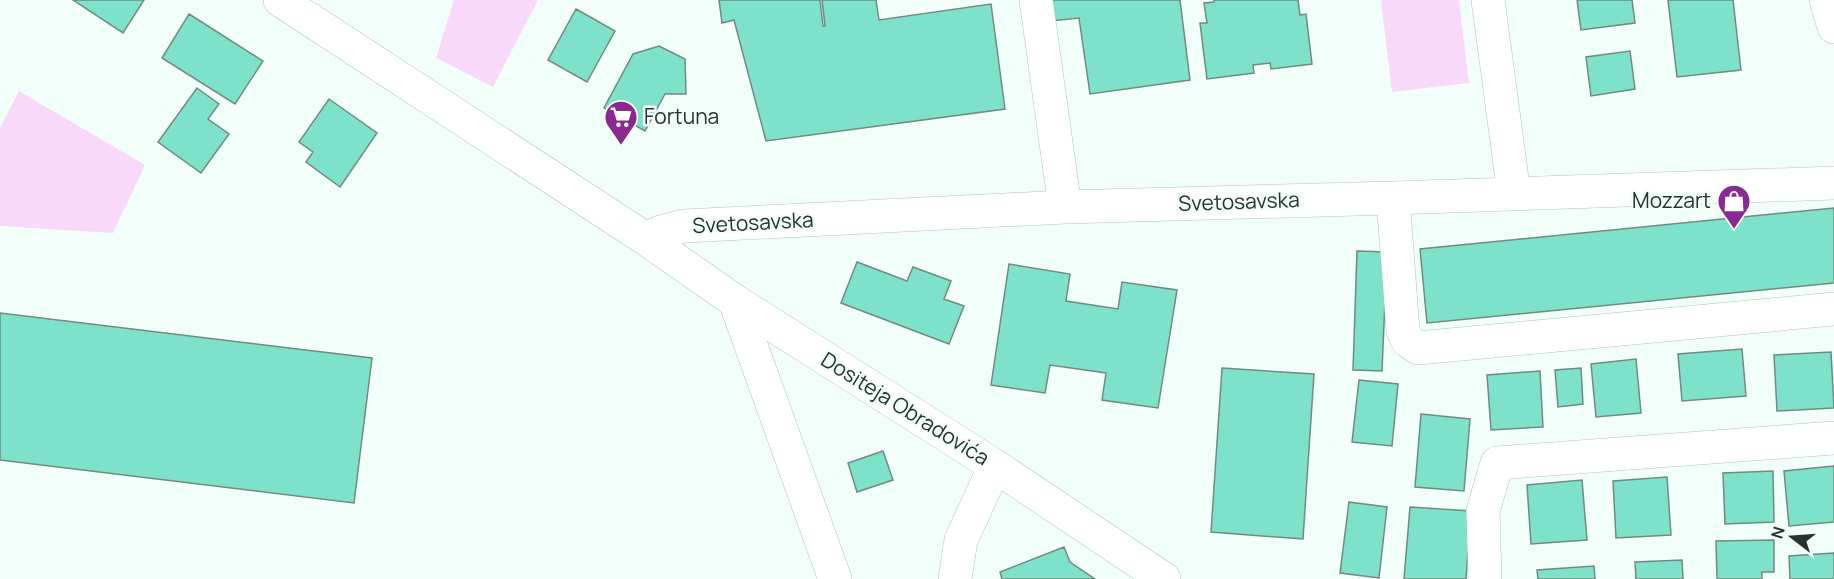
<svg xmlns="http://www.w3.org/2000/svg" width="1834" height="579" font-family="Manrope,sans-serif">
	<rect width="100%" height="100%" fill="#f2fefa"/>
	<path fill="#f9d9fa" d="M454 0H538L493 87 436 58Z
		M1381 0H1459L1469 83 1392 92Z
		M19 91 145 165 113 233 0 226V128Z"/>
	<path fill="#7ee2ca" stroke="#718b84" stroke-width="1.5" d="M73 0H144L123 33Z
		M719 0H820L823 26H825L822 0H876L879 20 991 4 1005 109 766 141 734 20 722 23Z
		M1048 0H1180L1190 80 1090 94 1079 18 1051 21Z
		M1214 0H1298L1300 15 1306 14 1312 64 1271 69 1270 63 1253 65 1254 73 1207 79 1200 23H1207L1204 3 1214 2Z
		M1577 0H1632L1635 23 1581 30Z
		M1668 0H1733L1741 70 1677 77Z
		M576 9 615 31 587 82 548 60Z
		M189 14 263 61 235 104 162 58Z
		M659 46 685 59 686 94H665L645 131 604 108 633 54Z
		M1630 51 1635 89 1591 96 1586 57Z
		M197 88 219 104 208 119 229 134 201 173 158 142Z
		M329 99 377 133 340 187 306 162 313 152 299 142Z
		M1834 208V283L1427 323 1420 249Z
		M1357 251 1387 252 1382 371 1353 370Z
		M857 262 907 281 913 267 951 281 944 299 964 306 949 344 841 303Z
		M1009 264 1070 274 1066 301 1118 309 1122 282 1177 290 1158 408 1102 400 1106 373 1050 365 1045 393 991 385Z
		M0 313 372 358 354 503 0 460Z
		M1742 349 1746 396 1682 401 1678 354Z
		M1831 352 1834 408 1777 411 1774 355Z
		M1636 359 1641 413 1596 417 1591 364Z
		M1222 368 1314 374 1303 539 1211 532Z
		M1581 368 1583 404 1558 407 1555 370Z
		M1540 371 1543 427 1491 430 1487 375Z
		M1359 380 1398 384 1392 446 1352 442Z
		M1421 414 1470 419 1464 491 1415 487Z
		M883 451 893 480 857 492 848 463Z
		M1834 466V522L1789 526 1784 471Z
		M1773 471 1774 522 1725 524 1723 473Z
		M1667 477 1671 535 1616 538 1613 481Z
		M1582 480 1587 540 1531 544 1527 485Z
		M1349 502 1387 507 1379 578 1340 573Z
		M1410 507 1471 511 1466 579H1404Z
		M1774 540V572H1762V579H1717L1716 541Z
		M1064 547 1070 562 1095 579H1002L1000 572Z
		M1834 553V579H1790L1789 556Z
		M1682 560 1683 579H1636L1635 562Z
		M1594 566 1595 579H1538L1537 570Z"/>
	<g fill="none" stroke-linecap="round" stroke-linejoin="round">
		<g stroke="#aac6be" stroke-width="34">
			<path id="minor" d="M280 0 646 239 735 301 995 466 1164 579
				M1036 0 1065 207
				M1488 0 1514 194
				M1826 0 1834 27
				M1393 198 1403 331 1408 341 1418 348 1834 309
				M646 239 661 232 684 226 1065 207 1393 198 1834 183
				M735 301 835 579
				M955 579 961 540 995 466
				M1485 579 1483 511 1497 463 1834 438"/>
		</g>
		<use href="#minor" stroke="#fff" stroke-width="33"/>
	</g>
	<defs>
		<g id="supermarket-pin" transform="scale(1.725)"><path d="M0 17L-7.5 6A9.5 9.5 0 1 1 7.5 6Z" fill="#8b2992" stroke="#f2fefa"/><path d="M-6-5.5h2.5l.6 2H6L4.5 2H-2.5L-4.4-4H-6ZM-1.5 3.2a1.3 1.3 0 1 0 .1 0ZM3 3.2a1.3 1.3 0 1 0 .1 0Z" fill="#fff"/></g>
		<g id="shop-pin" transform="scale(1.725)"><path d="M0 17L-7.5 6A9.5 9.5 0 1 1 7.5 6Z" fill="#8b2992" stroke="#f2fefa"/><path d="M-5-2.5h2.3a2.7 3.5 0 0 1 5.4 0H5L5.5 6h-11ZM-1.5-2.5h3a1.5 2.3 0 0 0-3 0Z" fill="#fff"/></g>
	</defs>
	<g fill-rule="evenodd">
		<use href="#supermarket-pin" x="621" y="117"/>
		<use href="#shop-pin" x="1734" y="201"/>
	</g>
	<g text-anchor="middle" stroke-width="5" stroke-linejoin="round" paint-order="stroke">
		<g font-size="21" fill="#283330" stroke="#f2fefa" text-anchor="start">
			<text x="644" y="124">Fortuna</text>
			<text x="1711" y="208" text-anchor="end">Mozzart</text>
		</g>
		<g font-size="21" fill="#283330" stroke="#f2fefa">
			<text transform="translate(1239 202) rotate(-2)" y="7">Svetosavska</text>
			<text transform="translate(753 223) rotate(-3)" y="7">Svetosavska</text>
			<text transform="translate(905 409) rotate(32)" y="7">Dositeja Obradovića</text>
		</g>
	</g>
	<g transform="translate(1792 537) rotate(287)" stroke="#f2fefa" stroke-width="4.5" paint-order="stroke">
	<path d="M0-4.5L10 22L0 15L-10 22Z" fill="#283330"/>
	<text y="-9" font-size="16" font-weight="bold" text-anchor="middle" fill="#283330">N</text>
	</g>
</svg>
